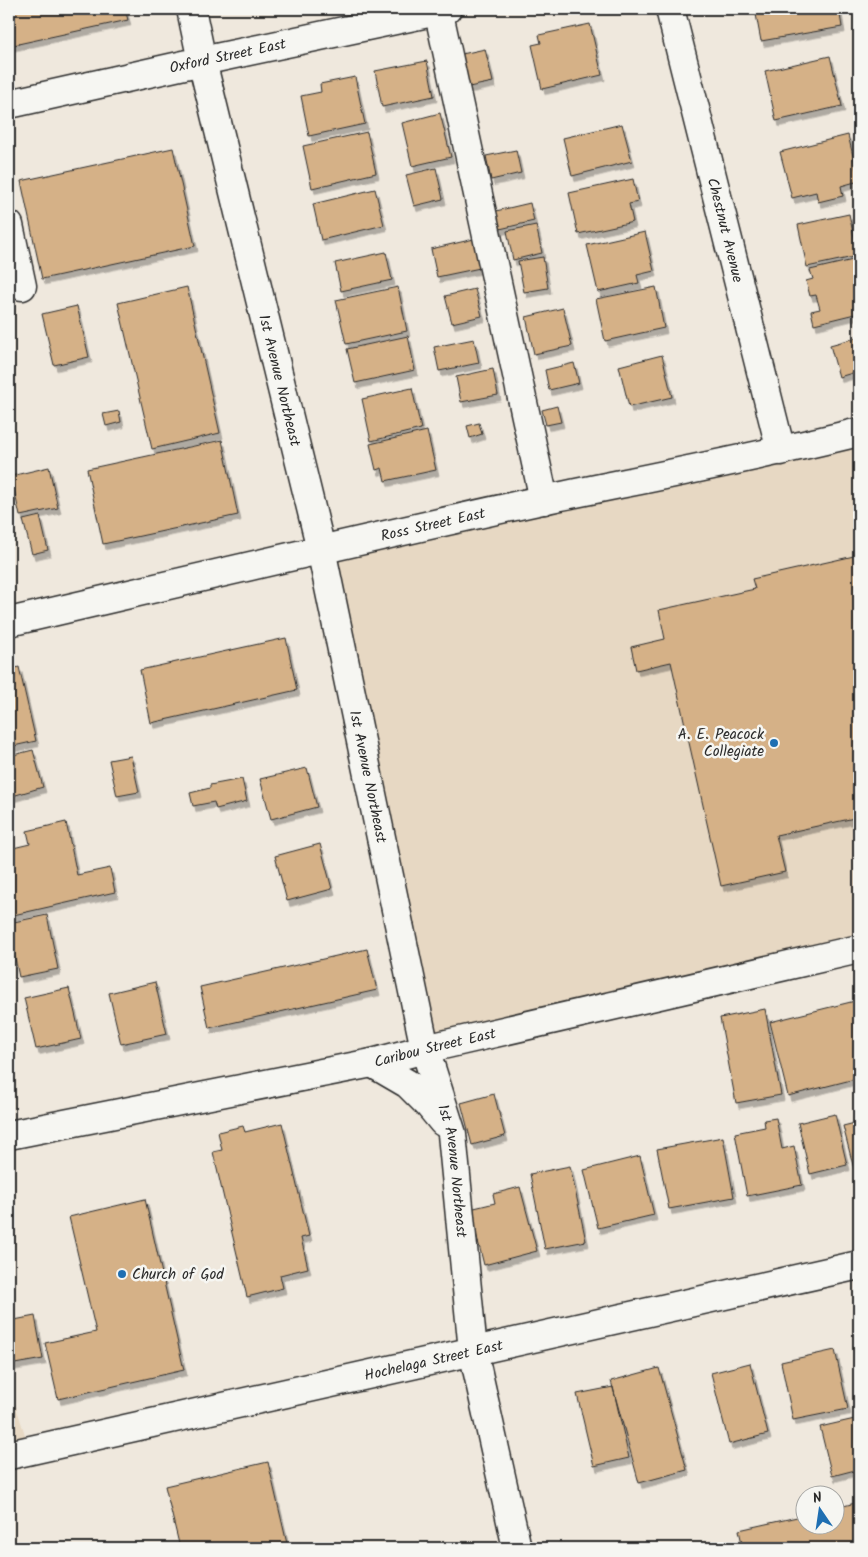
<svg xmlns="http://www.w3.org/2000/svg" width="868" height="1557" font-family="Kalam,sans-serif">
	<defs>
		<filter id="shadow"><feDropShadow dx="3" dy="5.5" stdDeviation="0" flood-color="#0004"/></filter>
	</defs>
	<rect width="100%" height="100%" fill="#efe8dd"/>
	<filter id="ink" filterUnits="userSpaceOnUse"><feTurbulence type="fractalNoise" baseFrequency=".02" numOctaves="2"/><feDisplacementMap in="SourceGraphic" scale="10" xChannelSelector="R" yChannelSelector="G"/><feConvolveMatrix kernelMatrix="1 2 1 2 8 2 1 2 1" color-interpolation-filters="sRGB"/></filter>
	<g filter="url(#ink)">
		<path fill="#e7d8c3" d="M859 429V948L425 1049 321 549Z
			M9 1385 30 1450 9 1455Z"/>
		<path fill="#d5b187" stroke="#2b2b2b" filter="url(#shadow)" d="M9 9H125L128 20 9 46Z
			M755 9H839L842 27 761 41Z
			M590 24 602 75 542 89 532 45 541 43 539 35Z
			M485 49 493 82 469 87 462 54Z
			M830 56 842 106 776 121 765 71Z
			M427 61 434 96 382 107 375 71Z
			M355 77 365 124 309 136 301 96 321 92 320 84Z
			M440 113 451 157 412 166 402 123Z
			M622 124 632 161 572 176 563 138Z
			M367 132 376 173 312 188 303 146Z
			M848 135 859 181 841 186 843 196 818 202 816 192 792 198 780 152Z
			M173 148 195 246 42 279 21 181Z
			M516 150 521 173 491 180 486 156Z
			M436 168 443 199 414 206 406 175Z
			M633 179 638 202 629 204 633 222 578 234 569 193Z
			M375 189 384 225 321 240 313 204Z
			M530 203 534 221 500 229 496 211Z
			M849 214 858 256 807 267 798 225Z
			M536 225 542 253 513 260 507 231Z
			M645 232 654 271 637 275 639 283 598 292 587 245Z
			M474 239 480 268 437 277 431 249Z
			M386 252 392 280 341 291 335 263Z
			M543 257 548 288 524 292 518 261Z
			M853 260 859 283V313L814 324 811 311 820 309 816 295 810 296 806 281 813 279 810 270Z
			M187 287 220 433 152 449 118 303Z
			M398 287 407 331 346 344 336 300Z
			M656 287 664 328 605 341 596 299Z
			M475 289 482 316 452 323 445 296Z
			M77 306 89 357 54 365 42 314Z
			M563 308 572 346 534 354 526 317Z
			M408 336 415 370 355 383 347 349Z
			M859 337V371L839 377 830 345Z
			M474 339 479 363 439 371 434 347Z
			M662 355 672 397 629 407 619 366Z
			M574 363 579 383 549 390 545 370Z
			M493 369 498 395 461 402 456 377Z
			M412 388 421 429 371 441 362 399Z
			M557 406 561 422 546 425 542 410Z
			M119 411 121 422 106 426 103 414Z
			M479 423 482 434 470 438 467 426Z
			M427 431 436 470 385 481 382 468 376 470 370 444Z
			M222 440 238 515 103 544 87 469Z
			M49 467 58 508 20 516 11 476Z
			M40 516 48 550 32 554 23 520Z
			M854 556 855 562H859V817L776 835 785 872 721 886 671 662 636 670 631 647 665 639 659 610 755 589 752 579Z
			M286 638 297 690 151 723 140 670Z
			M19 667 36 741 9 747V670Z
			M33 750 43 787 9 797V756Z
			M131 756 139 792 117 796 109 760Z
			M307 768 317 807 271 819 260 779Z
			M242 779 247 801 216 809 214 802 193 806 190 793 210 788V785Z
			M66 822 77 875 110 868 115 892 9 916V849L30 844 27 831Z
			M320 844 332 889 287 901 275 856Z
			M47 915 58 969 19 977 9 930V923Z
			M367 949 377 990 209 1028 200 987Z
			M155 982 167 1034 121 1044 109 993Z
			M69 988 81 1039 36 1049 24 998Z
			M859 1000V1078L788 1096 770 1022Z
			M765 1009 781 1095 736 1103 720 1018Z
			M494 1094 505 1136 472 1145 461 1103Z
			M835 1114 847 1165 810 1174 798 1123Z
			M776 1118 782 1149 794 1146 802 1185 747 1196 735 1133 765 1127 764 1120Z
			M859 1122V1168L854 1169 843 1126Z
			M282 1123 309 1236 301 1238 308 1268 280 1275 283 1288 247 1297 213 1152 222 1150 218 1132 243 1126 245 1132Z
			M723 1137 734 1197 669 1209 657 1149Z
			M640 1156 654 1215 598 1228 584 1170Z
			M570 1166 586 1241 545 1249 530 1174Z
			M520 1187 537 1251 484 1265 470 1209 495 1203 493 1194Z
			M145 1199 184 1370 58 1399 45 1343 96 1332 69 1217Z
			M35 1316 43 1359 9 1365V1321Z
			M835 1350 848 1409 793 1420 781 1362Z
			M750 1363 768 1434 729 1444 711 1373Z
			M659 1368 687 1470 639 1483 611 1381Z
			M613 1387 629 1458 594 1466 577 1394Z
			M859 1418V1469L832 1476 820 1427Z
			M268 1462 288 1548H180L165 1486Z
			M859 1502V1548H743L739 1530 806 1515V1524H836V1508Z"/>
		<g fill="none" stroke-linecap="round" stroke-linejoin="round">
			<g stroke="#2b2b2b" stroke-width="31">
				<g id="minor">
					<path id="s1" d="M191 9 202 61 321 549 425 1049 452 1134 473 1351 517 1548"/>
					<path d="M438 9 544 500"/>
					<path id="s2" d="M670 9 781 451"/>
					<path id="s3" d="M9 104 202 61 447 9"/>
					<path d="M9 225 22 286"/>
					<path id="s4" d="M9 622C186 581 364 539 542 500 648 478 754 458 859 432"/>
					<path d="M372 1063 408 1084 429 1105 443 1122"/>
					<path id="s5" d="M9 1135 372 1063 425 1049 859 949"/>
					<path id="s6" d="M9 1455 859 1265"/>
				</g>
			</g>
			<use href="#minor" stroke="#f6f6f2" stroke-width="28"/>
		</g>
	</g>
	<g fill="#1f6fb2" stroke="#f6f6f2" stroke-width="2">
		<circle cx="774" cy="743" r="5"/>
		<circle cx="122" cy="1274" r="5"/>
	</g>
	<g text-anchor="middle" stroke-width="5" stroke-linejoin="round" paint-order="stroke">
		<g font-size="15" fill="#2b2b2b" stroke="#f6f6f2">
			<text dy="5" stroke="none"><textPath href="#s3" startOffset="224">Oxford Street East</textPath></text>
			<text dy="5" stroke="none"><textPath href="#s2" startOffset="228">Chestnut Avenue</textPath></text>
			<text dy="5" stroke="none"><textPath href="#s1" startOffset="382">1st Avenue Northeast</textPath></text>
			<text dy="5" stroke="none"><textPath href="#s4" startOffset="435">Ross Street East</textPath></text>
			<text dy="5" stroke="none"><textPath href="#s1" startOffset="788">1st Avenue Northeast</textPath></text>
			<text dy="5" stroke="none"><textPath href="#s5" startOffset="435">Caribou Street East</textPath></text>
			<text dy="5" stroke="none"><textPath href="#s1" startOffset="1192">1st Avenue Northeast</textPath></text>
			<text dy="5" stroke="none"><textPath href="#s6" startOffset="435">Hochelaga Street East</textPath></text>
		</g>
		<g font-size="15" fill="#2b2b2b" stroke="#f6f6f2" text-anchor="end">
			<text x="764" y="739">A. E. Peacock<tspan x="764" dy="17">Collegiate</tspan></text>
			<text x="132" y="1279" text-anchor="start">Church of God</text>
		</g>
	</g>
	<rect width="868" height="1557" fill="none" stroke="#f6f6f2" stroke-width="30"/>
	<rect x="15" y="15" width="838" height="1527" fill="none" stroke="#2b2b2b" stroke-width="2" filter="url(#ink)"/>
	<g transform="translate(820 1510) rotate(347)"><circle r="24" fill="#f6f6f2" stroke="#a5a5a2"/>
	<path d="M0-4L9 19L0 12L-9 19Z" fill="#1f6fb2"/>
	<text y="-8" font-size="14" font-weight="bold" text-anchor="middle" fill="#2b2b2b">N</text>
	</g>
</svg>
